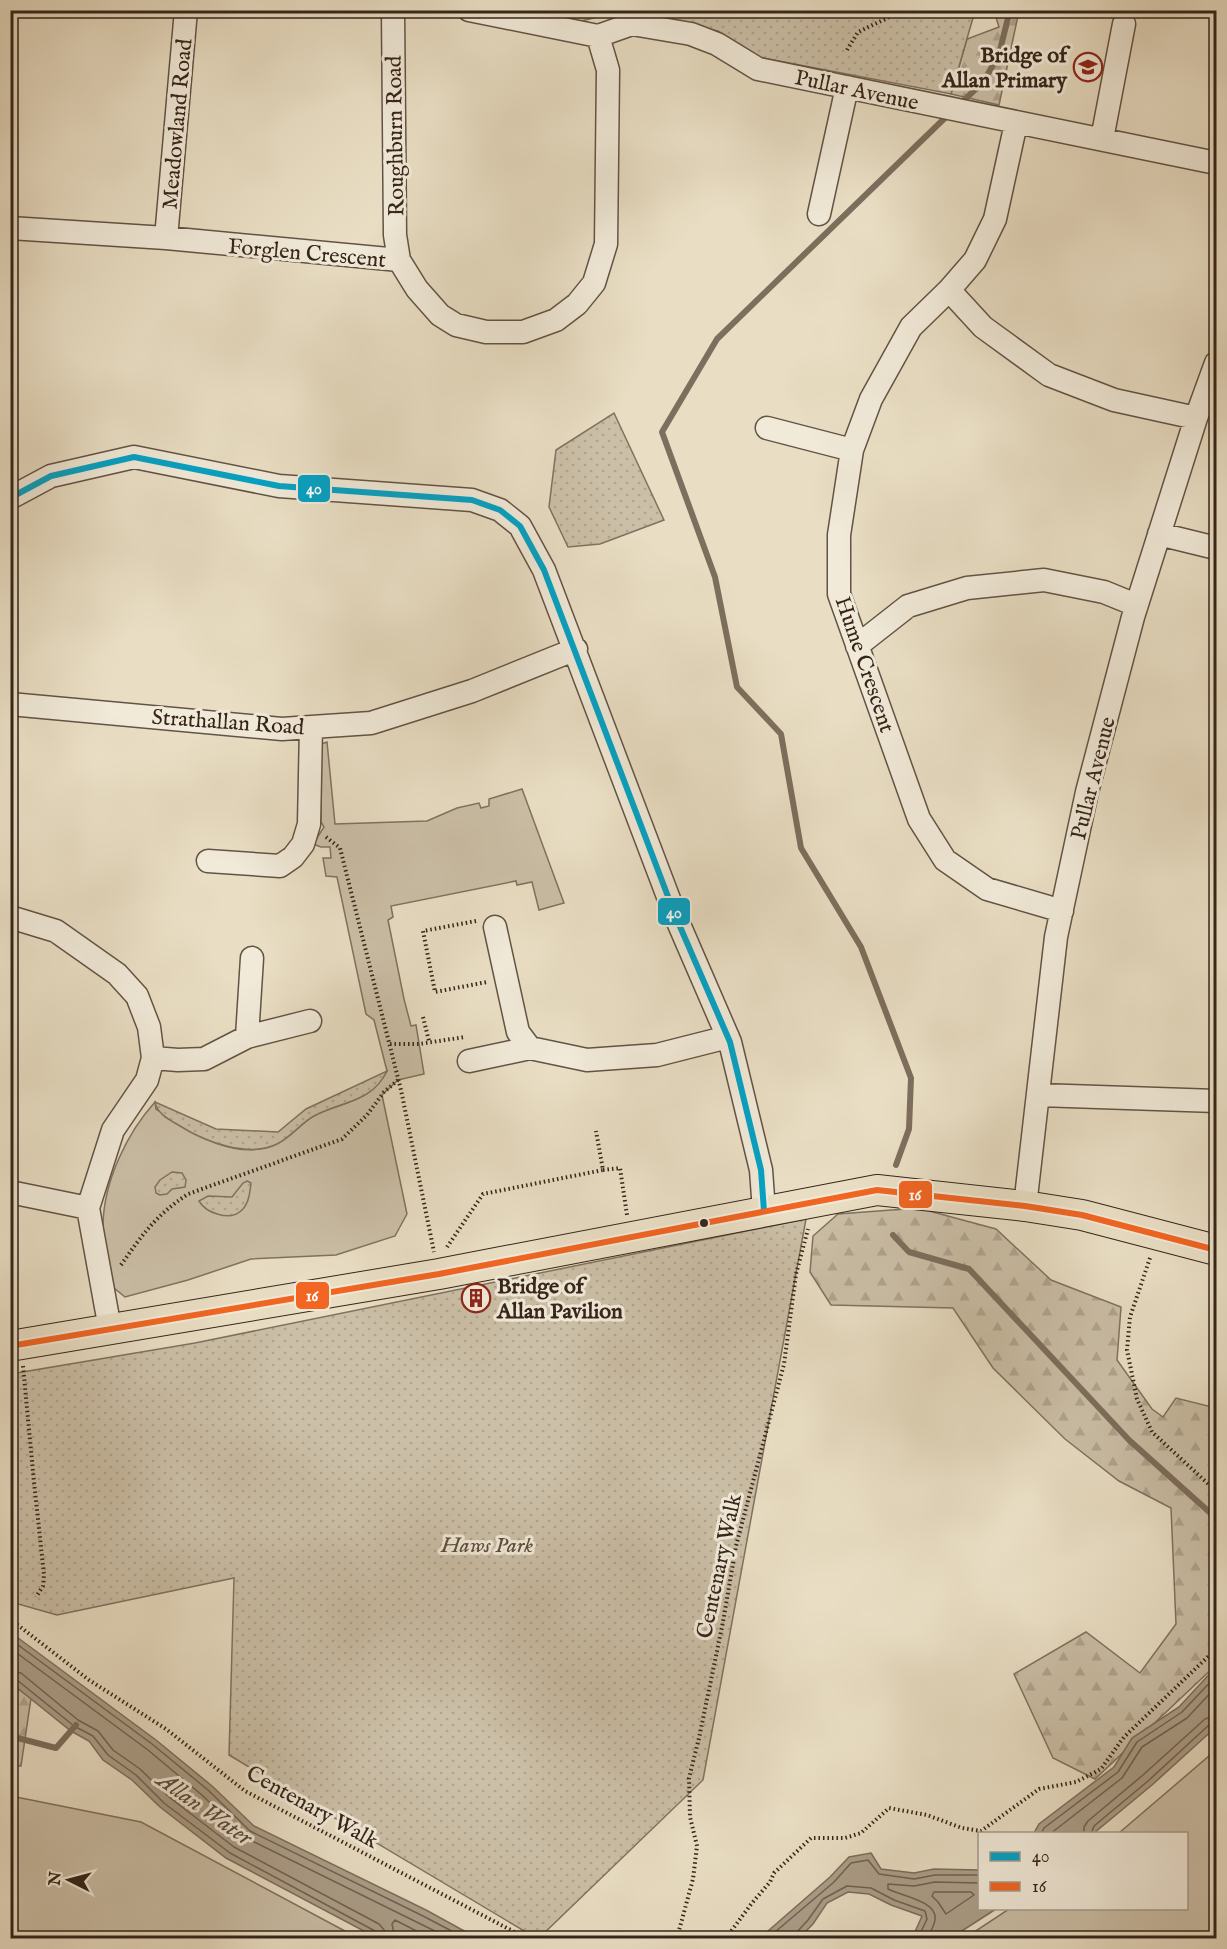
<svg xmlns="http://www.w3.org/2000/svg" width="1227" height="1949" font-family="'IM FELL English',serif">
	<defs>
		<pattern id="forest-firs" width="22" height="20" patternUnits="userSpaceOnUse" patternTransform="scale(1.5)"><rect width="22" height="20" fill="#cbbfa7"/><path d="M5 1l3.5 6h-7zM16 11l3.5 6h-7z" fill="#afa48f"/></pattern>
		<pattern id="park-dots" width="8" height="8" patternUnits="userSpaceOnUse" patternTransform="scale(1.5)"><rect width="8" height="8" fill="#cbbfa7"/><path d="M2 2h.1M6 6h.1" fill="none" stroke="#afa48f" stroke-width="1.8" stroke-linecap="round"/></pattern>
	</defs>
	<rect width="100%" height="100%" fill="#e9dec4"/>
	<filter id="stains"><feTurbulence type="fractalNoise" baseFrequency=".00333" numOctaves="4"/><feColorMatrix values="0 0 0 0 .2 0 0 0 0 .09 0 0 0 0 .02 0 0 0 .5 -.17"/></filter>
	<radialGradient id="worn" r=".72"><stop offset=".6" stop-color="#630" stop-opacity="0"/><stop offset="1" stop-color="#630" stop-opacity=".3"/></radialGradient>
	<path fill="#cbbfa7" stroke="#807260" stroke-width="1.5" d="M327 742 335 824 427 821 457 808 479 803 481 808 489 806V799L522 789 564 903 539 910 532 882 517 885 516 881 391 906 393 917 388 920 404 999 411 1026 416 1025 424 1074 398 1080 382 1095 407 1214 395 1236 336 1255 251 1259 188 1280 125 1297 114 1288C110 1267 103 1245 103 1224 104 1181 127 1133 155 1102L156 1109C190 1130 231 1162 274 1145 291 1139 300 1123 315 1115 345 1101 367 1104 387 1071L374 1020 366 1014 337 877 326 876 323 858H331L330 847H321L313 844 324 827 321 822V744Z
		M1216 1750V1938H965L1009 1909 1186 1908V1834L1119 1833Z
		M11 1796 141 1822 358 1938H11Z"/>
	<path fill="url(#forest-firs)" stroke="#807260" stroke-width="1.5" d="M994 11H1019L999 105 951 94 967 39 999 27Z
		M918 1208 996 1229 1051 1280 1121 1307 1117 1360 1152 1409 1163 1417 1176 1398 1216 1408V1665L1095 1779 1053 1758 1014 1674 1086 1632 1140 1673 1176 1624 1171 1508 1119 1481 1065 1439 993 1368 953 1308 831 1305 810 1272 813 1236 838 1214Z
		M10 1683 31 1698 21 1766H11Z"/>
	<path fill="url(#park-dots)" stroke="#807260" stroke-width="1.5" d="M518 11H975L951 94 758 57 718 31 621 11 566 25Z
		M614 413 664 520 600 544 568 547 549 507 556 450Z
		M387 1071C372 1103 341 1101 314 1116 301 1123 291 1137 277 1144 249 1158 205 1142 180 1126 170 1120 157 1114 155 1102L216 1129 278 1132 306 1109Z
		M172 1172 182 1173 186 1180 185 1187 172 1189 167 1194 160 1195 156 1193 155 1187 160 1180Z
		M247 1181 251 1183C250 1192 249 1203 242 1210 230 1222 206 1213 199 1201L208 1196 232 1197 243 1183Z
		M806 1219 703 1780 539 1938H536L229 1755 234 1578 57 1615 11 1602V1374L195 1343Z"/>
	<path fill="#ac9f8a" stroke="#7d6e5d" stroke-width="1.5" d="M10 1632 156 1740 212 1786 254 1826 426 1910 477 1938H377L226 1858 160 1807 132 1780 103 1760 89 1741 71 1731 11 1683Z
		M1216 1667V1727L1152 1785 1094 1833H1034L1039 1824 1114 1767 1132 1738 1179 1707Z
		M871 1853 881 1869 914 1873 934 1869 979 1870 980 1908 996 1909 951 1938H907L914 1934 922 1916 891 1905 869 1894 848 1892 827 1903 813 1924 799 1938H760L830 1877 849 1857Z"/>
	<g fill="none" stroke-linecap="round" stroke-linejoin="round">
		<path stroke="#716252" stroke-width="1.5" d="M10 1639 152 1744 208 1790 250 1831 423 1916 465 1938
			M10 1648 148 1750 203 1796 246 1838 449 1938
			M10 1671 21 1673 78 1720 98 1731 113 1750 140 1769 169 1797 234 1847 379 1924 385 1931 386 1938
			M10 1678 17 1680 74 1726 93 1736 108 1755 136 1775 164 1803 230 1853 375 1931 379 1938
			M1041 1834 1044 1828 1118 1772 1137 1742 1182 1712 1216 1676
			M1050 1834 1122 1778 1142 1747 1187 1718 1216 1687
			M1084 1834V1827L1088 1821 1143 1775 1205 1719 1216 1715
			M1091 1834 1094 1826 1148 1781 1210 1724 1216 1723
			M934 1892H971L974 1895 946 1914 938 1902 932 1896Z
			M395 1938 392 1924 395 1920 430 1938
			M768 1938 834 1882 851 1863 868 1860 879 1874 914 1879 935 1875H980
			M795 1938 796 1933 808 1920 823 1899 847 1886 871 1888 894 1900 925 1911 927 1919 918 1938
			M927 1938C930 1933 934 1926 935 1920 938 1901 901 1896 888 1889V1884L914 1886 935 1882 980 1883"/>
		<path stroke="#7d6e5d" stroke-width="6" d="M959 105 984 81 999 54 1010 10
			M896 1165 909 1129 911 1078 861 947 801 848 781 734 737 687 715 577 662 432 717 339 949 114
			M893 1235 909 1252 969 1269 1129 1440 1216 1518
			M10 1736 56 1748 76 1725"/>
		<g stroke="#635344" stroke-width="25">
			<path id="minor" d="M393 10 395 235 399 260
				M469 10 598 36 632 24 691 34 717 44 758 69 1216 163
				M1016 123 995 219 975 260 949 290 911 327 871 399 852 450 839 535V594L919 819 945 860 987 889 1062 911
				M1102 139 1124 24
				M819 214 847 87
				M10 228 166 238 399 260 417 289 440 315 456 325 486 332H523L556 320 577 304 594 283 606 244 608 70 598 36
				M166 238 186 10
				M949 290 983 327 1049 375 1114 400 1196 418
				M767 428 852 450
				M10 498 51 476 134 457 279 486 472 500 500 510 520 526 544 570 675 915 730 1042 761 1170 764 1211
				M1159 534 1216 548
				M857 646 908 606 967 588 1044 580 1104 592 1136 605
				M10 704 282 729 371 723 472 691 576 649
				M208 861 280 866 293 857 303 844 309 824 311 727
				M10 917 56 931 117 974 137 996 149 1027 153 1058 147 1080 113 1130 88 1208 110 1329
				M495 927 518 1032 530 1048 587 1060 657 1055 728 1037
				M247 1037 310 1021
				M153 1058 178 1060 204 1059 247 1037 252 958
				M469 1061 530 1048
				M1039 1095 1216 1101
				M10 1192 88 1208
				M1025 1206 1056 937 1087 792 1133 617 1196 418 1216 363"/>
		</g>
		<g stroke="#36251a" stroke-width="32">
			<path id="major" d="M10 1346 439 1274 877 1190 1025 1206 1082 1215 1216 1250"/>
		</g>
		<path stroke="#36251a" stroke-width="4" stroke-dasharray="1.5 3" stroke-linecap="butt" d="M847 50 858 32 904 10
			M326 837 340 848 401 1090 434 1252
			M476 921 423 931 435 992 487 982
			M423 1017 429 1041
			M390 1044H419L465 1037
			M603 1170 620 1168 627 1215
			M447 1247 483 1194 603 1170 596 1131
			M1150 1258 1130 1317 1127 1350 1137 1399 1152 1432 1216 1491
			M121 1265C142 1235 156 1215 188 1194L342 1139 367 1115 384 1092 398 1080
			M23 1366 34 1482 44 1575 43 1586 36 1597
			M10 1619 89 1680 166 1729 245 1791 526 1938
			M677 1938 693 1879 697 1846 690 1817 689 1778 699 1738 723 1622 736 1546 784 1364 796 1274 808 1229
			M726 1938 752 1903 770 1882 774 1873 811 1838H845L861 1833 889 1808 927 1815 962 1828 981 1831 1039 1789 1076 1782 1101 1769 1124 1737 1216 1649"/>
		<use href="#minor" stroke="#f1ead9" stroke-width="22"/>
		<use href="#major" stroke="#e9dec4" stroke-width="30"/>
		<g stroke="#f1ead9" stroke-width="10">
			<path id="bus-1" d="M10 498 51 476 134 457 279 486 472 500 500 510 520 526 544 570 675 915 730 1042 761 1170 764 1211"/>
		</g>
		<g stroke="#f1ead9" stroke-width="10">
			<path id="bus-2" d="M10 1346 439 1274 877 1190 1025 1206 1082 1215 1216 1250"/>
		</g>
		<use href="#bus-1" stroke="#03a2c5" stroke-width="6"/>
		<use href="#bus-2" stroke="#f26522" stroke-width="6"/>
	</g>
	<defs>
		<g id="school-ring" transform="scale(1.5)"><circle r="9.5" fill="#f1ead9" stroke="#8f2418" stroke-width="1.5"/><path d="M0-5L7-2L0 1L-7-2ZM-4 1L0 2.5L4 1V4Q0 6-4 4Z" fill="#8f2418"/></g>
		<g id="building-ring" transform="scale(1.5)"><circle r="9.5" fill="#f1ead9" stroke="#8f2418" stroke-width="1.5"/><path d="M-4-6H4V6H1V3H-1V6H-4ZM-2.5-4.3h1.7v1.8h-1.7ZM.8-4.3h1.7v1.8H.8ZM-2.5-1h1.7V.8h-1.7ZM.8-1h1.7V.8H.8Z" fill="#8f2418"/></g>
	</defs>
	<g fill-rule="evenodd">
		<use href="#school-ring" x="1088" y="67"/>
		<use href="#building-ring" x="476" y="1298"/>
	</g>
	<circle fill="#36251a" stroke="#f1ead9" stroke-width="2" cx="704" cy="1223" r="5"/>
	<g text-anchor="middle" stroke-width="6" stroke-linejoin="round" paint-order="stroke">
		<g font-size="22" font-weight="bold" fill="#36251a" stroke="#f1ead9" text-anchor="end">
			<text x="1067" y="62">Bridge of<tspan x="1067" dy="25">Allan Primary</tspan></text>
			<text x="497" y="1293" text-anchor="start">Bridge of<tspan x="497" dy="25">Allan Pavilion</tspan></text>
		</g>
		<g font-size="22" fill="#36251a" stroke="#f1ead9">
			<text transform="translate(857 89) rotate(12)" y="8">Pullar Avenue</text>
			<text transform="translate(176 124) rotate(-85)" y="8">Meadowland Road</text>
			<text transform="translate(394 136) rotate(-91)" y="8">Roughburn Road</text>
			<text transform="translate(307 252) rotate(5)" y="8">Forglen Crescent</text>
			<text transform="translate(866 664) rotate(71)" y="8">Hume Crescent</text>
			<text transform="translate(228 721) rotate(4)" y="8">Strathallan Road</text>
			<text transform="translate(1092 778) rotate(-76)" y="8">Pullar Avenue</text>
			<text transform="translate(718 1566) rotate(-78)" y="8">Centenary Walk</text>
			<text transform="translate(313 1806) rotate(29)" y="8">Centenary Walk</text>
		</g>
		<g font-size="22" font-style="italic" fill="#5b4c3d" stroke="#f1ead9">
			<text x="487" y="1552">Haws Park</text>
		</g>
		<g font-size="24" font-style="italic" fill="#594a3c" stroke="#f1ead9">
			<text transform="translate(205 1808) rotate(35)" y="8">Allan Water</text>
		</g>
	</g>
	<g stroke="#f1ead9" stroke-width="2">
		<rect x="297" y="474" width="34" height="29" rx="6" fill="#03a2c5"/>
		<rect x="657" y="897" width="34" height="29" rx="6" fill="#03a2c5"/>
		<rect x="898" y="1180" width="35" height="29" rx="6" fill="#f26522"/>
		<rect x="295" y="1281" width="35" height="29" rx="6" fill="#f26522"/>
	</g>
	<g font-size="16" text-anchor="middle" font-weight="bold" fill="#fff">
		<text x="314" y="494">40</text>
		<text x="674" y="918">40</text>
		<text x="915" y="1200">16</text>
		<text x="312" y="1301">16</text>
	</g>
	<rect width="1227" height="1949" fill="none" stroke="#e9dec4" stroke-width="36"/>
	<rect x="12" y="12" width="1203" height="1925" fill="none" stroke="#36251a" stroke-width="3"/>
	<rect x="18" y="18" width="1191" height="1913" fill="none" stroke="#36251a" stroke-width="1.5"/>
	<rect x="978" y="1832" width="210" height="78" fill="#f1ead9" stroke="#a69b8d" stroke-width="1.5"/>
	<rect x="990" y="1852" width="30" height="9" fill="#03a2c5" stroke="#a69b8d" stroke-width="1.5"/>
	<text x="1032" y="1862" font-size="18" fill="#36251a">40</text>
	<rect x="990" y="1882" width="30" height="9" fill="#f26522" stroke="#a69b8d" stroke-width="1.5"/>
	<text x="1032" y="1892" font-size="18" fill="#36251a">16</text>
	<g transform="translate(69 1880) rotate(276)" stroke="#f1ead9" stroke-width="4.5" paint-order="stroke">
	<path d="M0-4.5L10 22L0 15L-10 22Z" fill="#36251a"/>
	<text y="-9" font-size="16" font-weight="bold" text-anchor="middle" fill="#36251a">N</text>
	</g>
	<rect width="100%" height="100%" filter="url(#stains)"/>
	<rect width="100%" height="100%" fill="url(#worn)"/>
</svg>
